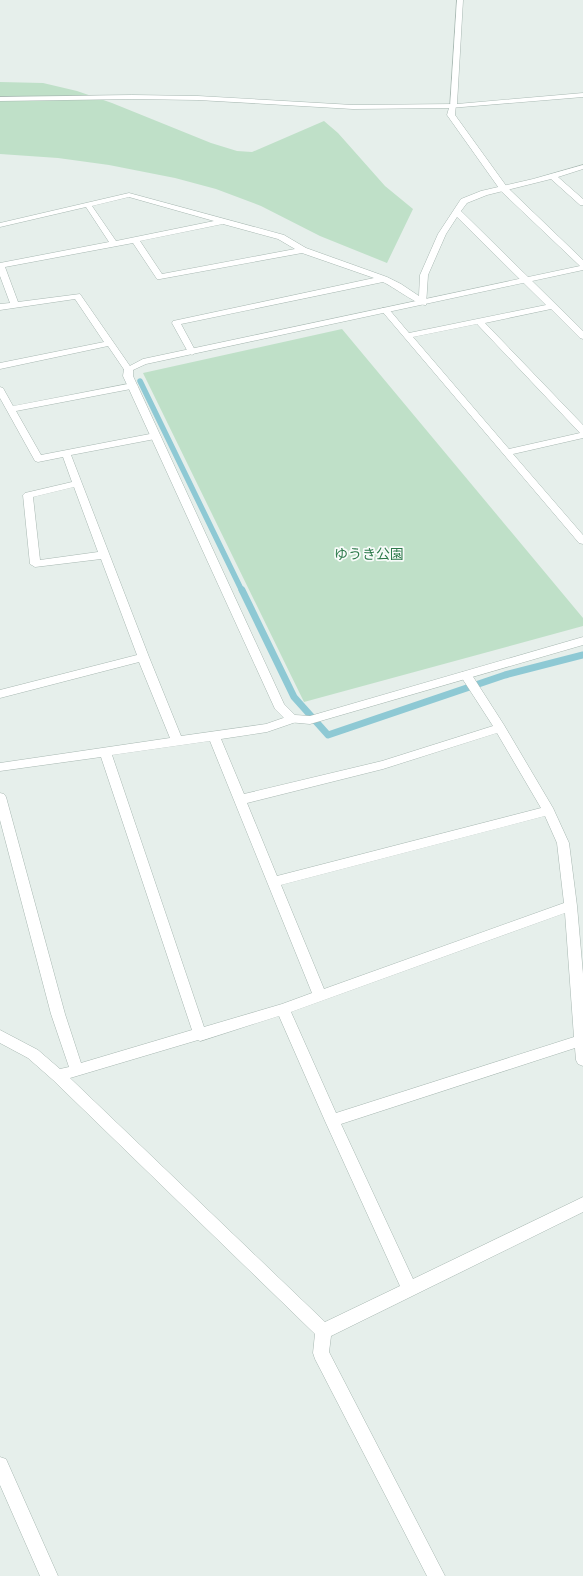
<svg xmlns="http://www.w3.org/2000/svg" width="583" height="1576" font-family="'Sofia Sans Condensed','Noto Sans JP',sans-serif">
	<rect width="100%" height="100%" fill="#e6efeb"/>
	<path fill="#bfe0c8" d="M0 82 43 83 77 91 112 103 211 143 237 151 252 152 324 121 338 133 385 186 413 209 387 263 320 236 261 206 216 189 175 178 109 165 58 158 0 154Z
		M342 329 583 618V626L304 702 143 373Z"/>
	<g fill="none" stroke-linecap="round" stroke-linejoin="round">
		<path stroke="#8ec9d4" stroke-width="5.5" d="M140 381 242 591"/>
		<path stroke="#8ec9d4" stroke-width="7" d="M242 590 294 697 328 735 505 675 583 655"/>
		<g stroke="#a8b8b2" stroke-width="1">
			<path id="minor" d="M457 0H463L457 104 583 93V97L450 108Z
				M583 165V169L558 177 583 199V205H580L551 179 487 195 467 203 461 211 583 331V339L580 338 551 309 485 323 583 425V438L513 454 583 535V544L579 543 381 310 382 308H388L409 333 546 305 457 217 446 234 428 275 426 305C419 306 392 286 383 282L181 324 196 352 192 355 188 352 172 323 173 321 374 278 302 253 160 279H157L133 243 5 267 18 302 80 294 132 369 128 372 125 371 108 346 0 369V363L104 342 75 299 0 310V304L10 303 0 276V263L109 242 86 207 0 227V223L129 193 284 235 306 248 387 277 401 284 419 296 420 275 438 234 461 199 481 191 533 179ZM129 197 214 221 116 241 92 206ZM223 224 278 239 295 249 162 274 140 241ZM477 324 580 433 509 449 413 337Z
				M133 383 138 386 136 388 16 411 41 455 155 433 160 436 155 439 71 455 149 657 181 736 266 724 292 715 296 716 298 719 296 722 267 732 221 739 244 794 382 761 493 726 460 675 462 672H470L504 725 553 808 569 843 577 906 583 974V1066L578 1064 576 1060 575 1048 341 1124 413 1279 583 1197V1212L331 1336 329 1352 445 1576H427L315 1359 313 1353 315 1334 53 1080 28 1058 0 1043V1030L38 1050 60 1069 69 1067 51 1014 0 820V793L4 794 6 797 65 1014 81 1063 192 1030 101 757 0 771V763L170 738 139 662 0 698V690L137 655 101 559 35 567 30 564 23 495 25 493 72 482 63 457 38 462 35 461 0 398V387L3 388 13 406ZM74 487 98 552 40 560 33 497ZM497 733 541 808 277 876 247 803 383 769ZM210 741 312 993 282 1004 204 1027 112 755ZM545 816 557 843 564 903 324 989 281 885ZM565 913 574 1037 336 1113 291 1012ZM279 1016 325 1121 400 1286 325 1322 70 1078 198 1040 200 1041Z
				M0 1457 6 1459 58 1576H40L0 1485Z"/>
		</g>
		<g stroke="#a8b8b2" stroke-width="1">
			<path id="tertiary" d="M132 95 198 96 353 105 456 104 455 115 507 187 583 260V270L146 364 133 370V376L284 704 295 715 310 716 583 637V645L310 724 288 722 275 709 123 376 124 369 143 359 580 266 501 191 447 115 449 108 353 109 198 100 132 99 0 101V97Z"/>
		</g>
		<use href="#minor" fill="#fff" fill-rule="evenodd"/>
		<use href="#tertiary" fill="#fff" fill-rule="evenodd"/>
	</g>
	<g text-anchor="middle" stroke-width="3.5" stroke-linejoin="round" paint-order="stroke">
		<g font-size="14" fill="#2d7a4b" stroke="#f7fbf9">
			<text x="369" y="559">ゆうき公園</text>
		</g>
	</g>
</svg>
